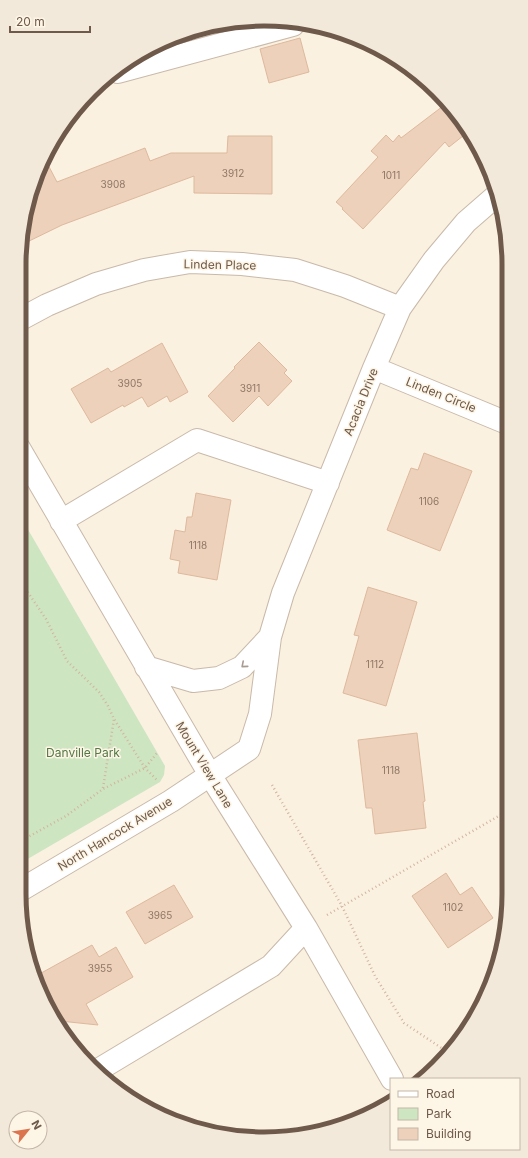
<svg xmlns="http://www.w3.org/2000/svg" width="528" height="1158" font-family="Inter,sans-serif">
	<rect width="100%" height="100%" fill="#faf1e1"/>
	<path fill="#cee5c1" d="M19 514 165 766 164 775 160 782 19 864Z"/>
	<path fill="#edd1bb" stroke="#deb99d" d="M300 38 309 72 269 83 260 49Z
		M447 103 458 115 468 132 449 147 445 142 363 229 342 209 343 208 336 202 378 157 371 151 386 135 393 142 399 135 401 138Z
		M228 136H272V194L194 193V176L62 225 23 244 38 170 45 159 57 182 145 148 150 161 171 153H227Z
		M259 342 287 370 284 373 292 381 268 406 259 396 233 422 208 396 235 368 234 367Z
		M162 343 188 392 170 402 167 396 148 407 142 397 124 407 123 405 91 423 71 389 108 368 111 372Z
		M424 453 472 471 440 551 387 530 411 468 418 470Z
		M196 493 231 500 217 580 178 573 180 561 170 559 175 530 185 532 187 517H192Z
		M368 587 417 602 386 706 343 693 359 636 354 635Z
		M417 733 425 801 423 802 426 828 375 834 372 808H366L358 740Z
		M446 873 460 895 472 887 493 918 448 948 412 896Z
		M174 885 193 917 145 944 126 912Z
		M92 945 99 957 116 947 133 977 86 1004 98 1025 60 1021 34 977Z"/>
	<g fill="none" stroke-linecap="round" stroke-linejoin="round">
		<g stroke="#c9b9a9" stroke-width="24">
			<path id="minor" d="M118 72 293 25
				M19 320 47 305 96 284 144 270 190 262 242 264 295 270 345 286 400 308
				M374 368 507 423
				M19 448 210 775 306 928 392 1079
				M61 521 197 440 328 483
				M146 667 193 681 219 678 242 667 270 637
				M19 891 171 801 249 749 260 714 270 637 283 593 374 368 400 308 434 260 466 222 497 195
				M98 1070 271 966 306 928"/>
		</g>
		<path stroke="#d1b59f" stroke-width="2.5" stroke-dasharray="1 3" stroke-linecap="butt" d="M507 281C504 288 501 297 507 304
			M19 574 27 591 46 619 67 661 99 692 108 706 114 719 145 768 158 781
			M272 785 342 906 375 976 404 1023 443 1049H452
			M103 788 114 719
			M19 842 66 816 103 789 145 768 157 753
			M327 915 509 810"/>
		<use href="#minor" stroke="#fff" stroke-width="22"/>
	</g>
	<defs><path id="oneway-chevron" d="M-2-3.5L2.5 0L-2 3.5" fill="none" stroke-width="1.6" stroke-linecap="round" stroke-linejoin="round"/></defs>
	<use stroke="#a89b92" href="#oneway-chevron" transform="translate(244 665) rotate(139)"/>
	<g text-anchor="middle" stroke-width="3" stroke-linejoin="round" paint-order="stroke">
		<g font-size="10" fill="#8e7766">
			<text x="233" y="177">3912</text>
			<text x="391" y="179">1011</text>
			<text x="113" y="188">3908</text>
			<text x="130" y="387">3905</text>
			<text x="250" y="392">3911</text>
			<text x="429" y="505">1106</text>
			<text x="198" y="549">1118</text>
			<text x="375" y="668">1112</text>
			<text x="391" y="774">1118</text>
			<text x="453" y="911">1102</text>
			<text x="160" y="919">3965</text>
			<text x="100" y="972">3955</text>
		</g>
		<g font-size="12" fill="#6e594a" stroke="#fdf5e6">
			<text transform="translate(220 265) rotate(1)" y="4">Linden Place</text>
			<text transform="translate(441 395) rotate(22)" y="4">Linden Circle</text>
			<text transform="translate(361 402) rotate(-68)" y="4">Acacia Drive</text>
			<text transform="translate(204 765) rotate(59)" y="4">Mount View Lane</text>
			<text transform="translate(115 834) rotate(-31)" y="4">North Hancock Avenue</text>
		</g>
		<g font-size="12" fill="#537946" stroke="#fdf5e6">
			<text x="83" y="757">Danville Park</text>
		</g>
	</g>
	<path d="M0 0H528V1158H0ZM264 26H264A238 238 0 0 1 502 264V894A238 238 0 0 1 264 1132H264A238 238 0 0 1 26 894V264A238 238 0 0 1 264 26Z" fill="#f2e9da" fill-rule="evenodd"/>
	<path fill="none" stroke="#6e594a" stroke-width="5" d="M264 26H264A238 238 0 0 1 502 264V894A238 238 0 0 1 264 1132H264A238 238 0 0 1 26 894V264A238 238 0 0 1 264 26Z"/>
	<rect x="390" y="1078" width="130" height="72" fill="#fdf5e6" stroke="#c4b7a8"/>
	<rect x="398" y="1091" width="20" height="6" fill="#ffffff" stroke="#c4b7a8"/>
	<text x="426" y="1098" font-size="12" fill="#6e594a">Road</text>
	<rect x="398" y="1108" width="20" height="12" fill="#cee5c1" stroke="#c4b7a8"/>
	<text x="426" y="1118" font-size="12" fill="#6e594a">Park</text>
	<rect x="398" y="1128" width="20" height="12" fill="#edd1bb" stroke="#c4b7a8"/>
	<text x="426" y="1138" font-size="12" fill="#6e594a">Building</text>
	<g transform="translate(28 1130) rotate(60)"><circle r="19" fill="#fdf5e6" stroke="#c4b7a8"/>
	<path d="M0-3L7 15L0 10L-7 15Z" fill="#da754f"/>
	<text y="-6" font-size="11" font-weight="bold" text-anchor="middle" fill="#6e594a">N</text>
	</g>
	<path d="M10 26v6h80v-6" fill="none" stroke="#6e594a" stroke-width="2"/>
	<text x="16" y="26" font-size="12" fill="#6e594a" stroke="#fdf5e6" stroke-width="3" paint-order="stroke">20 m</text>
</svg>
